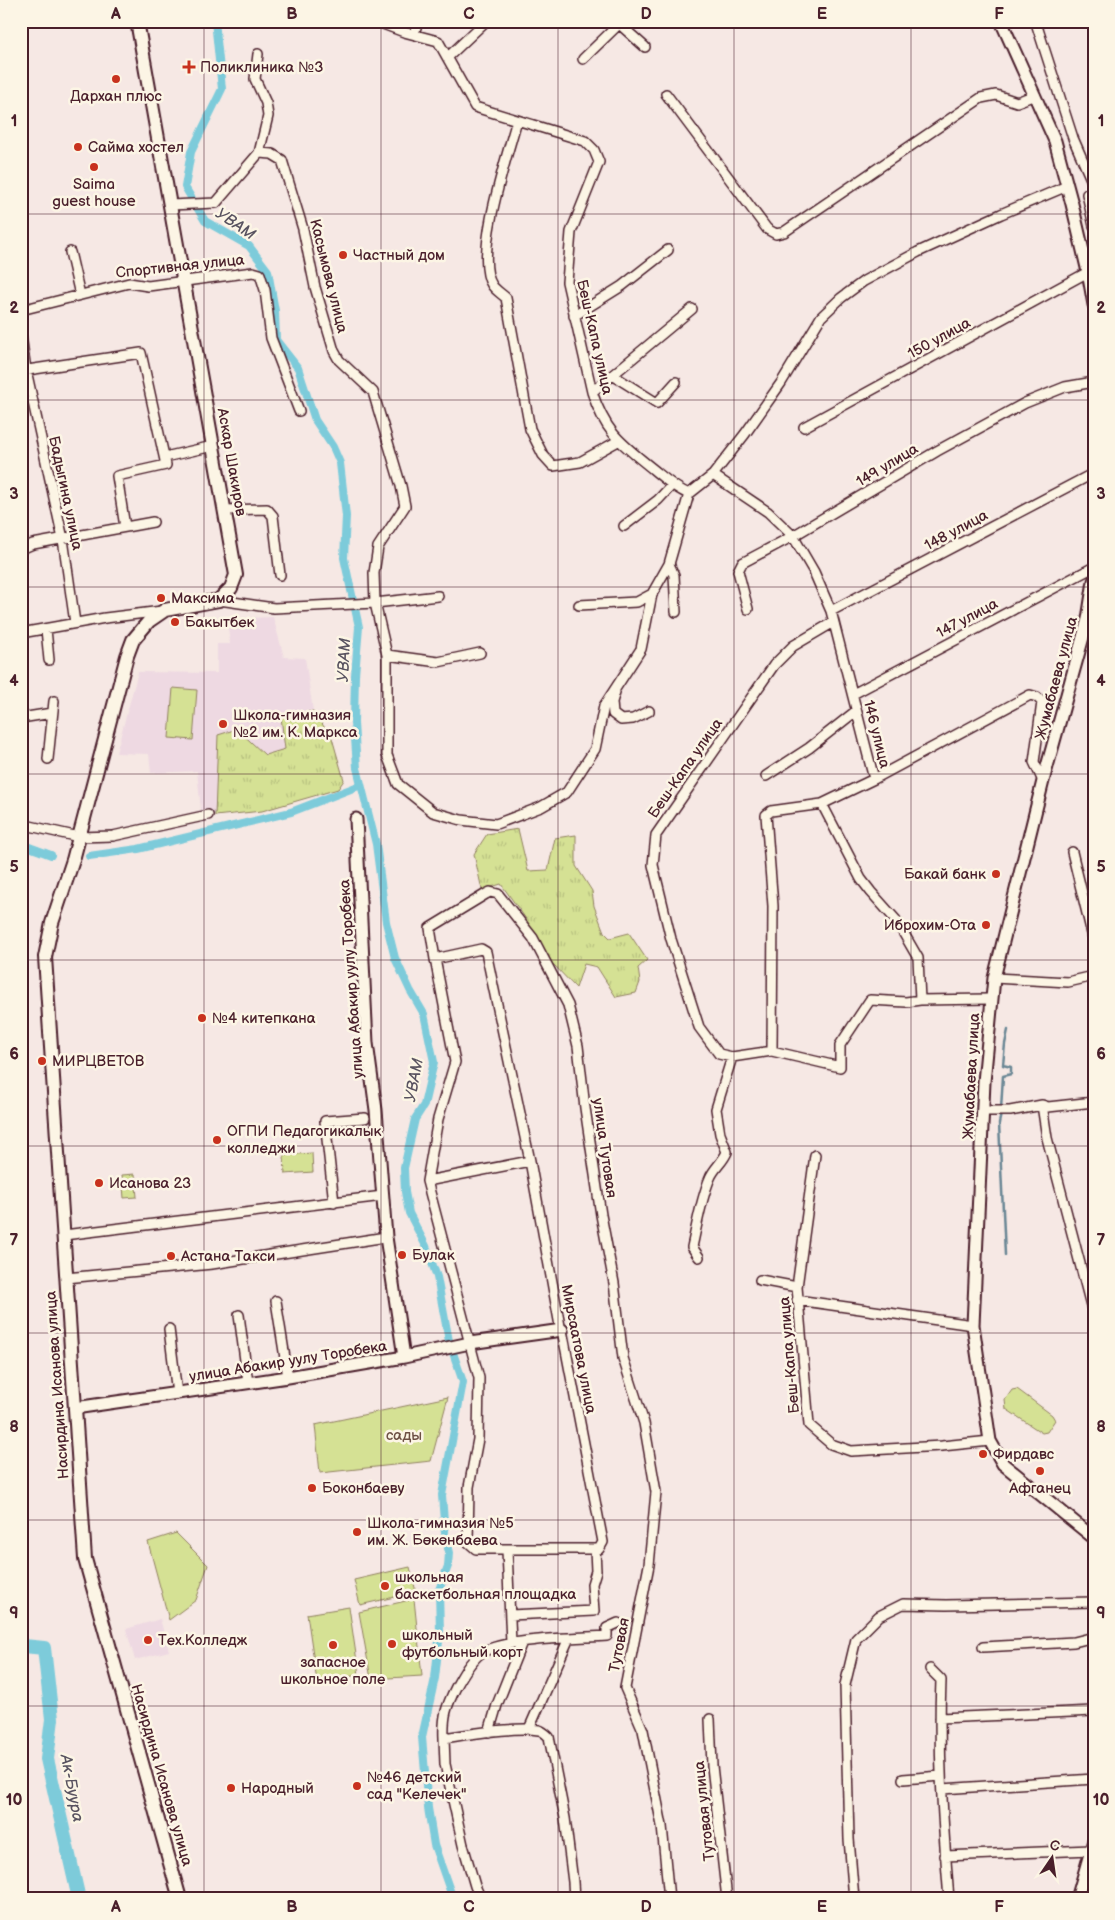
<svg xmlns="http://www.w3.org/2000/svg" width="1115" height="1920" font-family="'Balsamiq Sans',sans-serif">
	<defs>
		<pattern id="grass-tufts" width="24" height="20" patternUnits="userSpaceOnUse" patternTransform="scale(1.25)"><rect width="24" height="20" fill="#d5e194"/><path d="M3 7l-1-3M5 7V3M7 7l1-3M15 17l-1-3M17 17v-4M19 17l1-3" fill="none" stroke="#b8c180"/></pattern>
	</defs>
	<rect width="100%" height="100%" fill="#f6e8e4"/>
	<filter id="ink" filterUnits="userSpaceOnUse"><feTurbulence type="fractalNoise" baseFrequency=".02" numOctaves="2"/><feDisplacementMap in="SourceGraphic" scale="10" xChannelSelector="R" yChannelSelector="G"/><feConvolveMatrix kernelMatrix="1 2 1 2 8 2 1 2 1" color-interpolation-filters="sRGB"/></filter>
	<g filter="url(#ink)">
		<path fill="#eed9e2" d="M273 617 284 657 305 658 313 711 332 738 344 780 338 789 262 811 215 816 201 811 197 771 151 773 149 754 116 753 138 672 217 673V644H230L227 619Z
			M160 1619 169 1651 135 1660 126 1629Z"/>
		<path fill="url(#grass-tufts)" stroke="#908060" d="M313 711 332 738 344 780 338 789 262 811 215 816 218 735 237 729 265 755 285 749 281 717Z
			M518 829 528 871 548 870 555 838 576 835V866L592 891 594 906 604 932 610 938 629 933 647 960 638 968 640 982 636 993 616 997 597 967 584 964 576 988 552 963 526 919 501 884 482 890 474 854 487 834Z"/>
		<path fill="#d5e194" stroke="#908060" d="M173 688 197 690 193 740 169 738Z
			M312 1153 313 1172 285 1174 284 1155Z
			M135 1174 137 1197 124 1198 122 1175Z
			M1017 1389 1052 1415 1055 1420 1047 1432 1042 1433 1006 1409 1005 1400 1012 1390Z
			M448 1397 431 1461 320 1473 315 1425Z
			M176 1533 208 1565 196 1600 169 1620 148 1542Z
			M410 1567 416 1592 360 1605 354 1580Z
			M414 1599 422 1676 371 1679 359 1612Z
			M349 1607 359 1675 317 1682 307 1614Z"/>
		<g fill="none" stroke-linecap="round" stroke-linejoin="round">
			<path stroke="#698694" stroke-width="2.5" d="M1001 1109 1003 1076 1011 1074V1067L1003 1065 1005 1044 1008 1030
				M1001 1114 999 1123 1005 1255"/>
			<path stroke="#7dcbda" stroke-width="8" d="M215 21 222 89 191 152 185 187 205 221 249 246 268 271 275 311 276 340 298 368 315 420 333 447 340 463 346 516 344 558 359 627 355 675 354 723 357 768 376 844 386 922 395 958 410 990 424 1014 434 1062 424 1105 415 1119 404 1168 405 1192 409 1213 426 1246 437 1277 449 1341 463 1382 442 1495 445 1534 449 1553 448 1566 439 1590 440 1632 435 1678 422 1737 428 1808 434 1845 453 1899
				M21 844 51 855
				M89 856 138 849 291 812 361 785"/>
			<path stroke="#7dcbda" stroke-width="14" d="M21 1643 24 1646 44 1648 52 1719 47 1759 79 1899"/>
			<g stroke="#4a1f2b" stroke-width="12">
				<path id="minor" d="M375 21 404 32 438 41 475 107 585 141 594 150 599 162 571 232 567 282 592 392C606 434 621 443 654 470 665 479 676 489 689 494
					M616 21 645 47
					M1038 21 1037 26 1073 138 1094 186
					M414 34 418 21
					M258 54 255 79 266 103 268 116 259 153
					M448 57 486 21
					M583 59 619 24
					M666 94 767 229 776 234 784 232 981 98 996 95 1017 102 1035 95
					M517 120C508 153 473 257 492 285 495 290 502 294 506 298L530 429 543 455 553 466 580 462 618 441
					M1087 194 1094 226
					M170 205 216 203 259 153 272 154 282 160 303 229 315 287 334 351 339 360 373 392 401 486 405 506 378 547 374 573 375 603 387 655V755L398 784 433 812 461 820 496 824 541 807 567 792 595 749 604 706 641 649 652 594 669 564 689 494
					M70 252 80 295
					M21 310 129 283 148 286 253 272 260 274 265 290 271 338 299 411
					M574 316 622 286 668 250
					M21 335 26 370 63 539 75 623
					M21 371 141 353 166 465 117 476 125 527
					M614 376 657 403 676 382
					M592 392 692 309
					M804 427 1088 272
					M165 457 213 446
					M713 475 768 512 793 536 814 572 831 611 874 779 1030 695 1037 697 1042 702 1034 762 1043 781
					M689 494 713 475 745 434 781 383 821 317 841 298 864 281 918 252 1001 214 1067 186
					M224 510 267 509 273 516 280 575
					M624 526 658 500 672 485
					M21 549 33 544 153 522
					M669 564 674 575 676 612
					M219 600 274 608 375 603 438 596
					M579 605 637 602 652 594
					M748 609 738 571 742 563 793 536 937 451 1025 403 1065 387 1094 382
					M831 611 1094 473
					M832 623 793 646 774 665 656 835 653 865 671 939 699 1027 719 1054 732 1057 772 1051 840 1067V1045L870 1000 906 1002 920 1000
					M46 629 49 660
					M21 633 105 618 162 611
					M387 655 438 662 480 653
					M615 692 612 702 613 714 621 720 633 719 649 711
					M853 694 1094 567
					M21 718 52 713
					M48 759 54 701
					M766 776 809 748 856 711
					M822 804 861 879 871 892 896 920 918 958 920 1000 990 999
					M21 824 79 837 113 836 208 815
					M1072 852 1094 942
					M435 959 455 1062 438 1119 427 1181 479 1378 478 1439 469 1487 468 1542 476 1549H599L603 1542 562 1330 560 1326 530 1161 486 952 481 949 435 959 430 928 486 894 490 892 498 894 533 938 568 1005 578 1046 585 1108 601 1215 614 1283 623 1358 644 1423 656 1492 649 1565 625 1688 643 1730 662 1826 669 1899
					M994 978 1068 982 1094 976
					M772 1051 773 906 766 815 771 811 822 804 874 779
					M1042 1105 1047 1138 1094 1317
					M983 1111H1010L1042 1105 1048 1107 1094 1102
					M815 1155 797 1287 809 1425 831 1444 851 1451 942 1446 990 1441
					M427 1181 530 1161
					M334 1203 325 1121 365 1118
					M64 1235 383 1196
					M699 1257 692 1247C697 1225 701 1199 710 1178 714 1168 723 1162 727 1152L720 1134 716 1109 732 1057
					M66 1278 212 1264 386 1237
					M760 1280 797 1287
					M797 1300 973 1325
					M276 1301 288 1377
					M239 1315 248 1383
					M169 1329 177 1394
					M507 1550 511 1643
					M510 1615 594 1611 592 1584 596 1571 595 1549
					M983 1647 1074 1642 1094 1637
					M930 1669 941 1680C938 1753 943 1826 949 1899
					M940 1718 1094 1711
					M710 1719 712 1766 727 1899
					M529 1729 569 1638
					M489 1732 497 1705 522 1642
					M444 1738C443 1716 446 1707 456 1687 462 1676 470 1661 481 1653 504 1638 577 1638 607 1636V1628L618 1623
					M903 1779 941 1776
					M942 1789 1094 1779
					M945 1856 1091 1850
					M481 1899 475 1886 463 1845 445 1764 444 1738C468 1734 516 1726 539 1730 543 1731 546 1734 549 1737L565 1818 573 1882 574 1899
					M854 1899 849 1839 845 1685 856 1639 879 1616 903 1604 946 1605 1094 1602"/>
			</g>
			<g stroke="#4a1f2b" stroke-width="15">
				<path id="tertiary" d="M1001 21 1055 141 1072 204 1088 272 1094 305
					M1094 581 1088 619 1043 781 994 978 984 1082 973 1325 990 1441 1003 1464 1094 1538
					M356 819 367 1043 376 1110 386 1237 404 1357
					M75 1408 288 1377 404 1357 470 1343 562 1330
					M1077 1899 1094 1840"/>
			</g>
			<g stroke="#4a1f2b" stroke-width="16">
				<path id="secondary" d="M137 21 236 575 231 588 219 600 165 610 149 621 133 640 127 656 73 860 52 923 45 957 85 1559 180 1899"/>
			</g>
			<use href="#minor" stroke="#fcf5e5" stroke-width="9"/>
			<use href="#tertiary" stroke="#fcf5e5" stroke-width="11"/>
			<use href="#secondary" stroke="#fcf5e5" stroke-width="12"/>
		</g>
	</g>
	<path fill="none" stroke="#4a1f2b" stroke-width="1" stroke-opacity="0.55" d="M204 21V1899M381 21V1899M558 21V1899M734 21V1899M911 21V1899M21 214H1094M21 400H1094M21 587H1094M21 774H1094M21 960H1094M21 1146H1094M21 1333H1094M21 1520H1094M21 1706H1094"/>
	<g fill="#c8321e" stroke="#fcf5e5" stroke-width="2">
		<path d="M186.5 59.5h5v5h5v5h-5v5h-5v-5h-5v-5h5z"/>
		<circle cx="116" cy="79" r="5"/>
		<circle cx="78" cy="147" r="5"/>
		<circle cx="94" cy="167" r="5"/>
		<circle cx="343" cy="255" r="5"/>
		<circle cx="161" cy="598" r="5"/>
		<circle cx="175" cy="622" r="5"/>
		<circle cx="223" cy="724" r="5"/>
		<circle cx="996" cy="874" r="5"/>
		<circle cx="986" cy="925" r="5"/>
		<circle cx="202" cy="1018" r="5"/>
		<circle cx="42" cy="1061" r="5"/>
		<circle cx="217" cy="1140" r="5"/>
		<circle cx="99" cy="1183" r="5"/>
		<circle cx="402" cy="1255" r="5"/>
		<circle cx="171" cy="1256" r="5"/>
		<circle cx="983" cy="1454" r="5"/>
		<circle cx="1040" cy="1471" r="5"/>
		<circle cx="312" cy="1488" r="5"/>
		<circle cx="357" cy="1532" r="5"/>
		<circle cx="385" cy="1586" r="5"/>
		<circle cx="148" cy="1640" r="5"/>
		<circle cx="392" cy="1644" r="5"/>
		<circle cx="333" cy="1645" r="5"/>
		<circle cx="357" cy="1786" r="5"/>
		<circle cx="231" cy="1788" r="5"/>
	</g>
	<g text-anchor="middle" stroke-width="5" stroke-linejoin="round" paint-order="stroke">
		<g font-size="15" fill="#4a1f2b" stroke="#fcf5e5" text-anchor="start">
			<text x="200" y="72">Поликлиника №3</text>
			<text x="116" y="101" text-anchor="middle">Дархан плюс</text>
			<text x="88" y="152">Сайма хостел</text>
			<text x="94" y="189" text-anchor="middle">Saima<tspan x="94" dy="17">guest house</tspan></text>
			<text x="353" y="260">Частный дом</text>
			<text x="171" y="603">Максима</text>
			<text x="185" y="627">Бакытбек</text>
			<text x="233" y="720">Школа-гимназия<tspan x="233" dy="17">№2 им. К. Маркса</tspan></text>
			<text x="986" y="879" text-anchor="end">Бакай банк</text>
			<text x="976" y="930" text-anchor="end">Иброхим-Ота</text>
			<text x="212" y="1023">№4 китепкана</text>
			<text x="52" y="1066">МИРЦВЕТОВ</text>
			<text x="227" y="1136">ОГПИ Педагогикалык<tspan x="227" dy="17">колледжи</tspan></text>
			<text x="109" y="1188">Исанова 23</text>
			<text x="412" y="1260">Булак</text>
			<text x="181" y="1261">Астана Такси</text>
			<text x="993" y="1459">Фирдавс</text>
			<text x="322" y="1493">Боконбаеву</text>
			<text x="1040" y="1493" text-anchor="middle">Афганец</text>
			<text x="367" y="1528">Школа-гимназия №5<tspan x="367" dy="17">им. Ж. Бөкөнбаева</tspan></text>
			<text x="395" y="1582">школьная<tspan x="395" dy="17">баскетбольная площадка</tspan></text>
			<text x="402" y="1640">школьный<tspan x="402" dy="17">футбольный корт</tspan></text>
			<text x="158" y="1645">Тех.Колледж</text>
			<text x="333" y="1667" text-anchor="middle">запасное<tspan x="333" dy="17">школьное поле</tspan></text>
			<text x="367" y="1782">№46 детский<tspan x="367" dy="17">сад "Келечек"</tspan></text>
			<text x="241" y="1793">Народный</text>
		</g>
		<g font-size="15" fill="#4a1f2b" stroke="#fcf5e5">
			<text transform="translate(180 266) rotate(-6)" y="5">Спортивная улица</text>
			<text transform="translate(329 276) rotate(76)" y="5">Касымова улица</text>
			<text transform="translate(595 337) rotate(77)" y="5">Беш-Капа улица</text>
			<text transform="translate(939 338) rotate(-29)" y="5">150 улица</text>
			<text transform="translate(232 462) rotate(80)" y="5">Аскар Шакиров</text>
			<text transform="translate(887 465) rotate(-31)" y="5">149 улица</text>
			<text transform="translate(66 493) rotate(78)" y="5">Бадыгина улица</text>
			<text transform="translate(956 530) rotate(-28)" y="5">148 улица</text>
			<text transform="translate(967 618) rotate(-28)" y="5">147 улица</text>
			<text transform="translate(1056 678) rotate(-75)" y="5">Жумабаева улица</text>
			<text transform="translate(877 734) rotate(76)" y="5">146 улица</text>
			<text transform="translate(685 768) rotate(-55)" y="5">Беш-Капа улица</text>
			<text transform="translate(351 979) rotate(-94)" y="5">улица Абакир уулу Торобека</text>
			<text transform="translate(971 1076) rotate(-87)" y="5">Жумабаева улица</text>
			<text transform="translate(605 1148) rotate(82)" y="5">улица Тутовая</text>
			<text transform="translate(579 1349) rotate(79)" y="5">Мирсаатова улица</text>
			<text transform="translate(789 1355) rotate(-95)" y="5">Беш-Капа улица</text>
			<text transform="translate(288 1361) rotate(-9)" y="5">улица Абакир уулу Торобека</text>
			<text transform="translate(57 1385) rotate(-94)" y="5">Насирдина Исанова улица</text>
			<text transform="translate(619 1645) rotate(-79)" y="5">Тутовая</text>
			<text transform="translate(162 1775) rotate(74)" y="5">Насирдина Исанова улица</text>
			<text transform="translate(704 1811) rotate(-96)" y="5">Тутовая улица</text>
		</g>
		<g font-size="15" fill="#6d5045" stroke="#fcf5e5">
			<text x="404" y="1440">сады</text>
		</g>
		<g font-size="16" font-style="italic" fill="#595360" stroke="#fcf5e5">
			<text transform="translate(236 223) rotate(34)" y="6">УВАМ</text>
			<text transform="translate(343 660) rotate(-87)" y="6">УВАМ</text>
			<text transform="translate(413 1080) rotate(-79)" y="6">УВАМ</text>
			<text transform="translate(73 1788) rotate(79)" y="6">Ак-Буура</text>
		</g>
	</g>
	<rect width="1115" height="1920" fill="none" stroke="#fcf5e5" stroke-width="55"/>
	<g transform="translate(1052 1858) rotate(13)" stroke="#fcf5e5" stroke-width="4" paint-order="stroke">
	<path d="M0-4L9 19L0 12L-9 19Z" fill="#4a1f2b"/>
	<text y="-8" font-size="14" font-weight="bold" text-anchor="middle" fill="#4a1f2b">С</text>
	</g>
	<rect x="28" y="28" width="1060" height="1864" fill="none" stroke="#4a1f2b" stroke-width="2"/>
	<g font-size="16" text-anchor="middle" font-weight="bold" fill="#4a1f2b">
		<text x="116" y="19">A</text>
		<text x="292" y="19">B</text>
		<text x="469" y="19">C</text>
		<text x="646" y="19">D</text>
		<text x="822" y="19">E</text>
		<text x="999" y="19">F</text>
		<text x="14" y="126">1</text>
		<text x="1101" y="126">1</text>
		<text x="14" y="313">2</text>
		<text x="1101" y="313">2</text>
		<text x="14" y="499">3</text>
		<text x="1101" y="499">3</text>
		<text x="14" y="686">4</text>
		<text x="1101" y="686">4</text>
		<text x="14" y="872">5</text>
		<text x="1101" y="872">5</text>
		<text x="14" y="1059">6</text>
		<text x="1101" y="1059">6</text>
		<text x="14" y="1245">7</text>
		<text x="1101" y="1245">7</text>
		<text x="14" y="1432">8</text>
		<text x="1101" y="1432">8</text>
		<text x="14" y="1618">9</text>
		<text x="1101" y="1618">9</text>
		<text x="14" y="1805">10</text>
		<text x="1101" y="1805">10</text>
		<text x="116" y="1912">A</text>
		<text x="292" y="1912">B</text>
		<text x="469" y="1912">C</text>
		<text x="646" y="1912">D</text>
		<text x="822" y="1912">E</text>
		<text x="999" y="1912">F</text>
	</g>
</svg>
